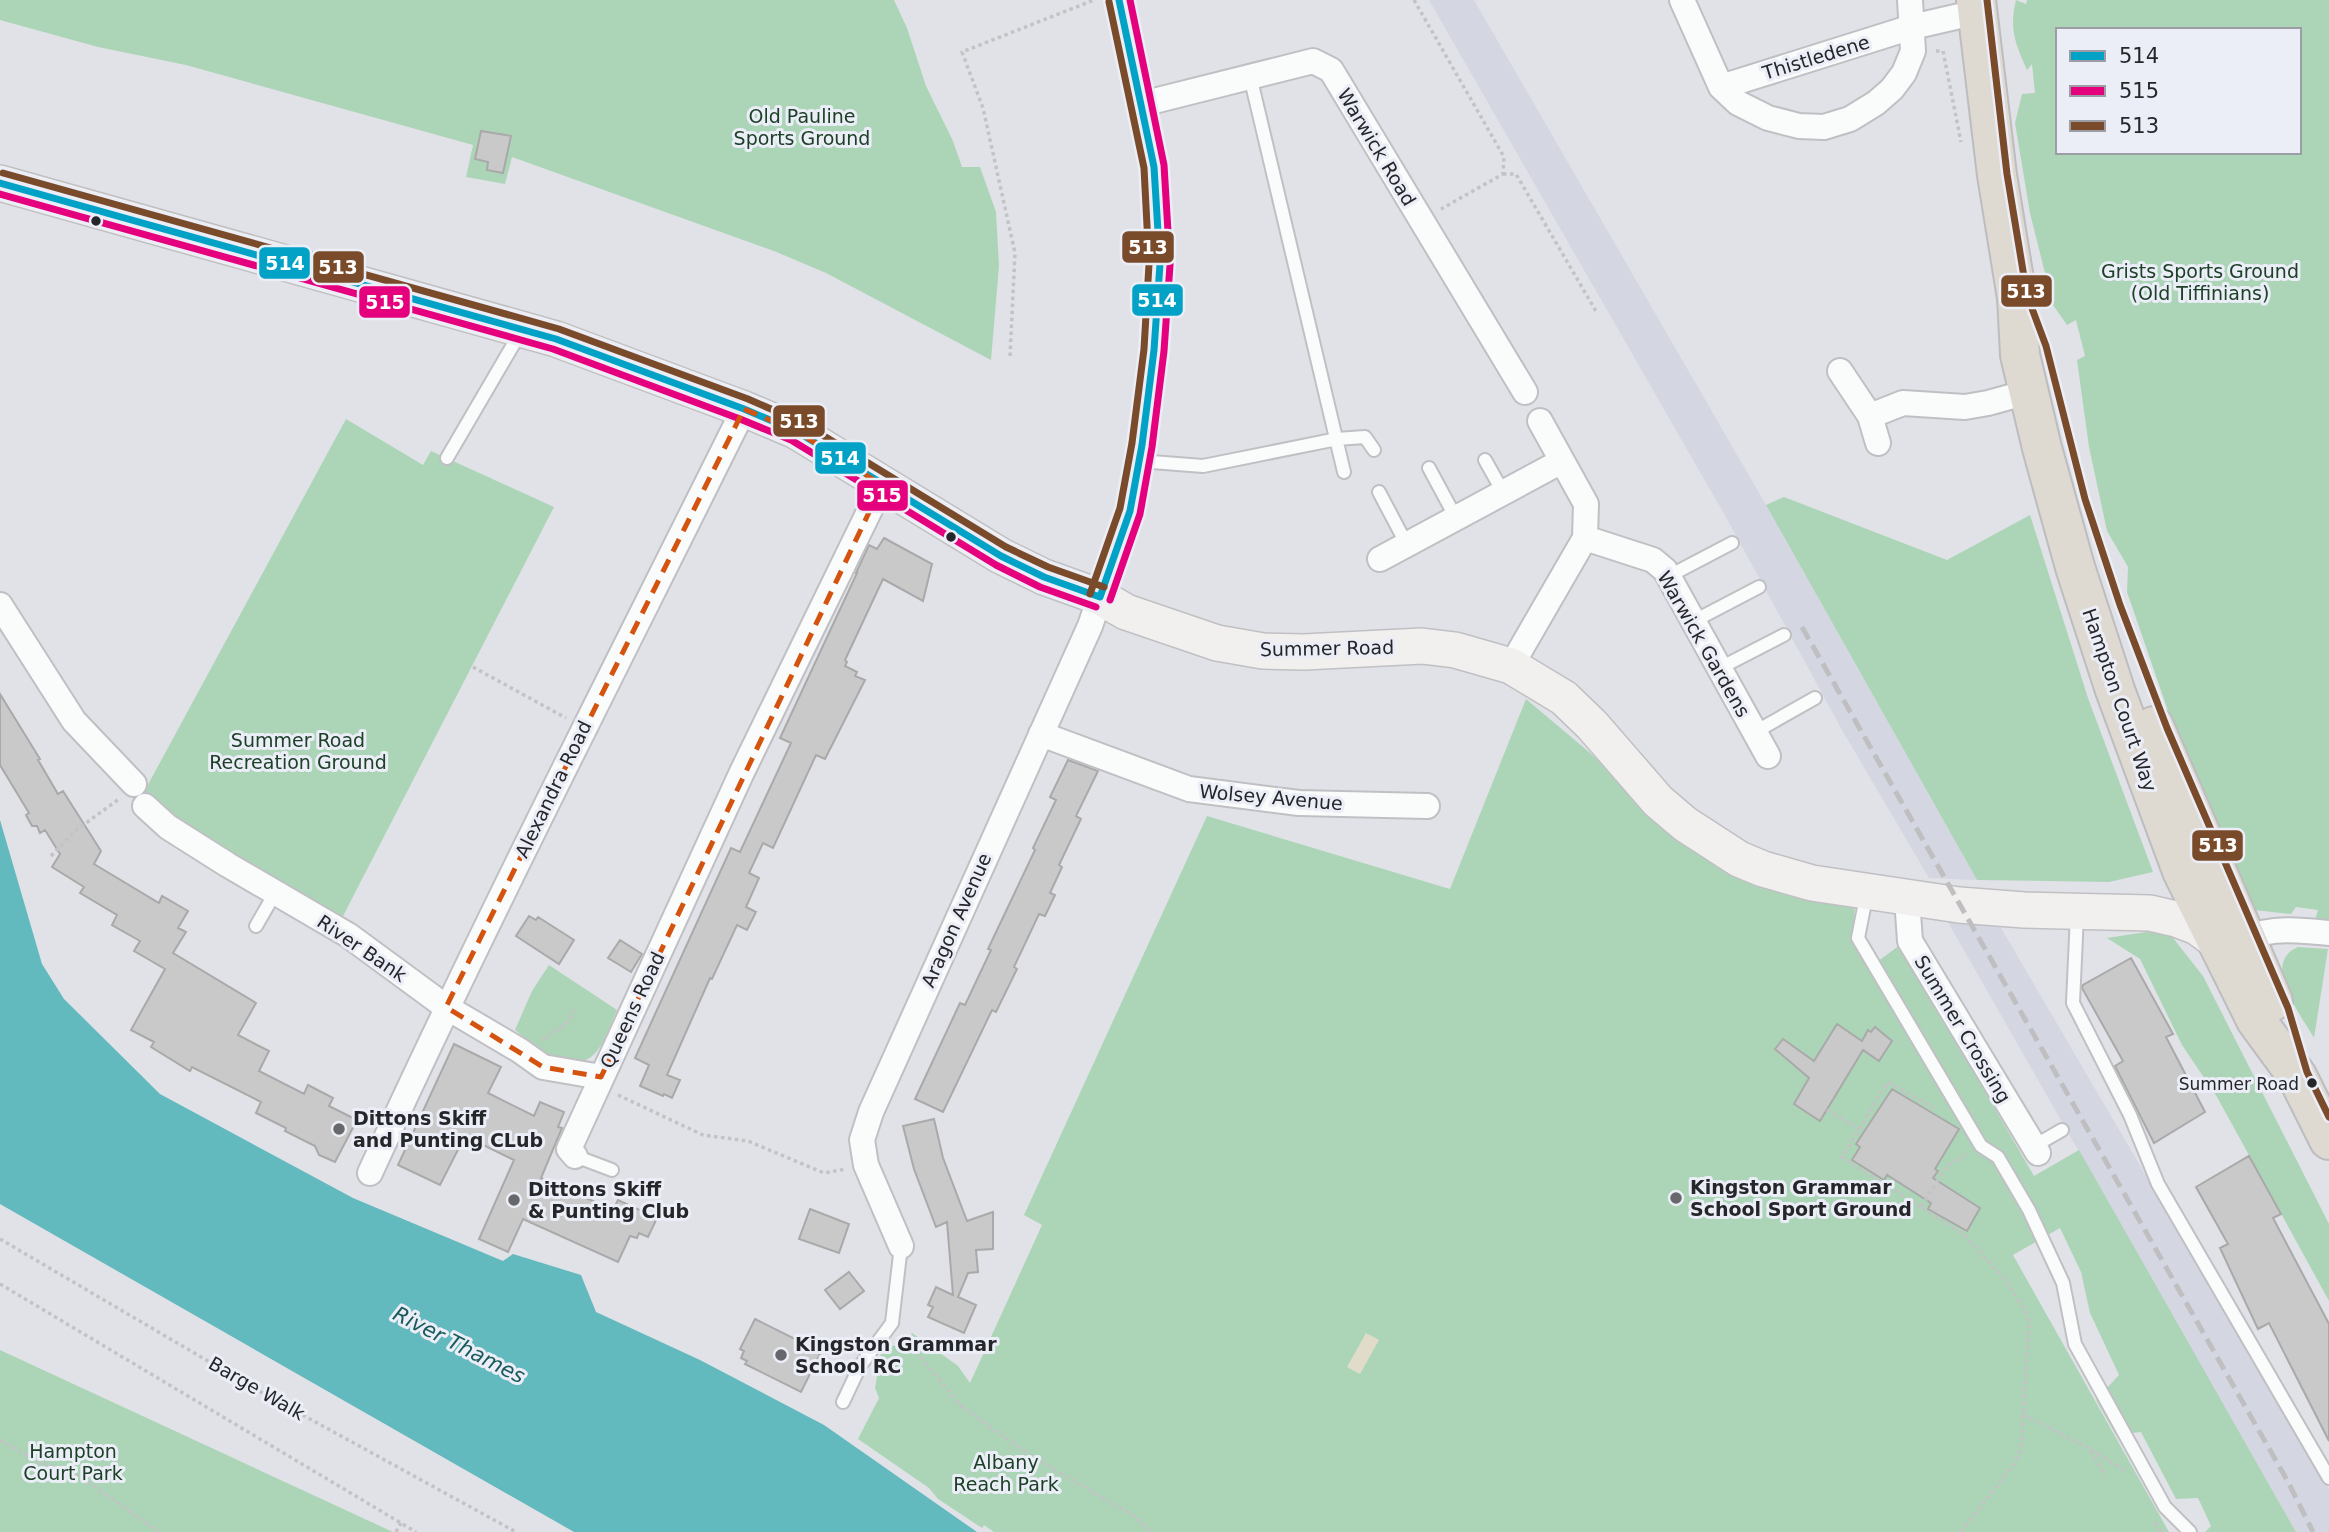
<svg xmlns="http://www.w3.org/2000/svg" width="2329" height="1532" font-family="'DejaVu Sans',sans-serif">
	<rect width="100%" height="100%" fill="#e1e2e7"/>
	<path fill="#d4d6e1" d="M1429 0H1474L1766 505 1977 880 1929 878 1842 730 1727 519Z
		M1945 917 1997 921 2329 1489V1532H2296Z"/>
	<path fill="#acd5b8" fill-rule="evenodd" d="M0 0H894L907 28 926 86 953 141 962 167H980L996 212 999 266 991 360 826 273 774 251 512 157 505 184 466 177 473 145 186 65 98 47 0 20Z
		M2016 0 2026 4 2027 0H2329V924L2314 923 2318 910 2296 907 2291 914 2254 910 2233 861 2238 852 2234 840 2217 831 2167 708 2127 592 2128 567 2107 531 2089 447 2077 360 2085 356 2076 320 2067 325 2053 305 2030 213 2015 123 2022 94 2035 93 2032 64 2027 70C2015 43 2009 29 2016 0ZM2058 30H2299V152H2058Z
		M346 419 423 465 431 451 554 507 342 918 198 833 144 792Z
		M1784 497 1947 560 2030 515 2088 698 2153 872 2109 882 1977 880 1766 505Z
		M1526 699 1589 752 1669 829 1855 905 1853 933 1870 967 1900 945 2034 1176 2079 1150 2296 1532H2205L2211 1526 2198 1498 2176 1499 2141 1432 2116 1435 2096 1400 2119 1375 2090 1313 2081 1272 2060 1228 2013 1255 2169 1532H994L984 1525 982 1528 938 1499 929 1488 858 1439 879 1398 875 1388 881 1352 901 1342 905 1347 912 1333 958 1366 970 1383 1042 1225 1024 1215 1207 816 1450 889Z
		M2166 929 2203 976 2329 1224V1301L2217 1097 2182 1045 2140 959 2107 938Z
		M2298 947 2328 949 2314 1038C2301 1015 2260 963 2298 947Z
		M549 965 617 1010C611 1023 606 1040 597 1051 574 1080 535 1046 515 1030L532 991Z
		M0 1350 393 1532H0Z"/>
	<path fill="#e1dcca" d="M1366 1333 1379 1340 1360 1374 1347 1367Z"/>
	<path fill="#62b9be" d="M0 820 42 964 64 999 160 1094 353 1198 503 1261 513 1254 581 1275 596 1312 700 1360 824 1425 977 1532H574L0 1204Z"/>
	<path fill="#cac9ca" stroke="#a9a9aa" stroke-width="2" d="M481 131 511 136 503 173 487 170 488 162 475 159Z
		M884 538 932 564 923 601 883 579 845 660 847 662 845 666 857 672 855 676 865 680 825 759 816 755 773 848 763 843 749 873 759 878 746 907 756 912 747 930 737 925 712 979 710 978 667 1075 680 1080 672 1098 664 1094 663 1096 640 1086 649 1065 635 1058 731 848 740 852 791 743 780 738 857 573H856L869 545 877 549Z
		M0 694 40 759 38 760 58 794 63 791 101 851 94 864 159 903 162 896 188 911 178 928 186 932 173 953 256 1003 238 1035 269 1051 259 1071 304 1094 308 1085 333 1098 329 1106 357 1120 335 1162 319 1155 315 1146 285 1131 286 1128 256 1113 261 1102 192 1067 190 1071 151 1047 154 1042 131 1030 165 969 134 951 140 941 112 925 117 915 80 893 84 887 52 867 60 854 45 830 40 833 37 826H32L26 815 29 813 0 765Z
		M1068 760 1098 771 1076 816 1081 819 1059 865 1062 867 1050 893 1055 895 1045 916 1039 914 1014 967 1017 969 996 1012 992 1010 943 1112 915 1099 960 1003 965 1005 991 950 988 949 1035 850 1033 848 1056 800 1050 797Z
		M529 916 536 920 538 917 574 940 559 964 516 936Z
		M620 940 642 954 631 972 608 958Z
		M2131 958 2173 1034 2166 1037 2205 1112 2154 1143 2115 1066 2123 1061 2082 988 2083 985Z
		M1837 1024 1862 1041 1868 1030 1871 1032 1875 1027 1892 1041 1879 1061 1863 1050 1820 1121 1794 1104 1809 1078 1775 1049 1783 1039 1814 1061Z
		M454 1044 501 1067 488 1093 534 1116 540 1102 564 1112 558 1127 562 1128 541 1178 613 1210 618 1200 657 1218 648 1237 639 1233 637 1238 630 1236 618 1262 523 1219 508 1252 479 1239 514 1160 465 1136 440 1185 398 1165Z
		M1892 1089 1959 1129 1935 1169 1938 1171 1933 1178 1980 1208 1967 1231 1928 1209 1931 1203 1887 1175 1884 1180 1852 1160 1860 1147 1856 1144Z
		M934 1119 943 1158 967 1221 993 1212V1249L976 1250 978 1272 968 1273 958 1297 976 1305 964 1333 928 1317 933 1307 928 1305 936 1287 953 1295 947 1222 936 1227 914 1169 903 1126Z
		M2249 1156 2281 1214 2273 1218 2329 1324V1441L2269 1323 2258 1329 2220 1248 2228 1244 2196 1187Z
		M810 1209 849 1224 839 1253 799 1239Z
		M849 1272 864 1291 840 1309 825 1290Z
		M755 1319 821 1352 801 1392 745 1364 747 1361 741 1358 744 1351 740 1349Z"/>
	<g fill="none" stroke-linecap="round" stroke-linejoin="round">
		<g stroke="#c0c0c4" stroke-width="16">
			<path id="lane" d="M1250 76 1344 472
				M447 458 520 333
				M1485 460 1503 492
				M1139 461 1203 466 1337 439 1365 437 1374 450
				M1429 468 1456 518
				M1379 492 1407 545
				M1669 576 1732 543
				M1694 621 1759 587
				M1720 668 1784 635
				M1755 732 1815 698
				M1867 892 1858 938 1981 1146 1998 1157 2029 1210 2063 1283 2075 1344 2165 1507 2190 1532
				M2077 914 2073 1003 2130 1115 2158 1184 2329 1478
				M256 926 275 893
				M2034 1146 2062 1130
				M575 1156 612 1170
				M843 1402 860 1366 892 1323 901 1246"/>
		</g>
		<g stroke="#c0c0c4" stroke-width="28">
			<path id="street" d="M1682 0 1721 87 1738 103 1768 118 1799 126 1824 127 1850 119 1876 103 1892 89 1904 73 1913 51 1910 0
				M1721 87 1912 27 1977 12
				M1142 104 1313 61 1331 70 1525 392
				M1840 371 1870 416 1878 443
				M1870 416 1903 403 1965 407 1988 403 2028 392
				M1540 421 1586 504 1585 538
				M1380 559 1562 461
				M0 605 74 721 134 784
				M1511 666 1585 538 1653 560 1665 570 1768 756
				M1041 734 1189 789 1299 803 1427 806
				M145 806 168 827 228 865 348 935 446 1007 519 1050 543 1067 601 1077
				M1907 899 1910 941 2038 1153
				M2245 938C2273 927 2300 930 2329 933
				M575 1156 569 1149 742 772 882 485
				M370 1173C488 915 618 663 744 409
				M901 1246 866 1165 862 1140 871 1112 1090 626 1130 511 1142 445 1154 350 1160 264 1154 167 1119 0"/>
		</g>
		<g stroke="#c0c0c4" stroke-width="38">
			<path id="secondary" d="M0 183 556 339 744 409 796 431 1001 556 1044 577 1100 597 1126 612 1217 643 1263 651 1304 652 1422 646 1455 650 1511 666 1564 698 1592 725 1658 801 1685 824 1739 859 1763 869 1812 883 1959 905 2024 910 2150 913 2176 919 2197 927 2215 940"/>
		</g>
		<g stroke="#bdbdbf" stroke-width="42">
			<path id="highway" d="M1976 0 1997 175 2017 298 2020 355 2042 448 2075 567 2115 690 2182 871 2256 1020 2297 1076 2329 1140
				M2154 726 2273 1001"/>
		</g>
		<path stroke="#c3c3c5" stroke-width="3.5" stroke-dasharray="3.5 3.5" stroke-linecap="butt" d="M1414 0 1504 157 1503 174 1441 209
			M1936 51H1943L1961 142
			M1503 174H1516L1597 313
			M1010 356 1015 253 983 108 962 52 1094 0
			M473 667 566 718
			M51 856 75 831 119 799
			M543 1040 568 1022 574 1010
			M618 1095 703 1135 748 1141 824 1173 846 1169
			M1827 1110 1859 1129
			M1921 1207 1842 1157 1888 1082 1937 1110
			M0 1239 259 1391 516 1532
			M0 1284 416 1532
			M903 1335 961 1406 1028 1454 1134 1516 1151 1532
			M2023 1414 2090 1449 2125 1471
			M0 1440 36 1461 76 1474 159 1532
			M2091 1451 2106 1476
			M2155 1523 2161 1532
			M396 1532 401 1523
			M1961 1532 2014 1464 2021 1449 2029 1321 2025 1310 2004 1278 1964 1235 1921 1207 1947 1166 1967 1154"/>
		<use href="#lane" stroke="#fafbfb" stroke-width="12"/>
		<use href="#street" stroke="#fafbfb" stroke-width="24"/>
		<use href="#secondary" stroke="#f1f0ef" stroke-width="35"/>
		<use href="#highway" stroke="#ded9d1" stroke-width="38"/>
		<path stroke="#bfbfc1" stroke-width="5" stroke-dasharray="14 7" stroke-linecap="butt" d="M1802 627 2287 1480 2313 1532"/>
		<g stroke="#ebedf7" stroke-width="12">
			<path id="bus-1" d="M0 183 556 339 744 409 796 431 1001 556 1044 577 1100 597
				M1100 597 1130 511 1142 445 1154 350 1160 264 1154 167 1119 0"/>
		</g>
		<g stroke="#ebedf7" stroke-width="12">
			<path id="bus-2" d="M0 194 553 349 740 419 791 440 996 565 1040 587 1096 607
				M1110 600 1140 514 1152 447 1164 351 1170 265 1164 165 1130 0"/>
		</g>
		<g stroke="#ebedf7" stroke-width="12">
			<path id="bus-3" d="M1987 0 2007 174 2027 295 2046 346 2085 499 2120 605 2167 728 2288 1008 2307 1072 2329 1117
				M3 173 559 329 748 399 801 422 1006 547 1048 567 1104 587
				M1090 594 1120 508 1132 443 1144 349 1149 264 1144 168 1109 2"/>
		</g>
		<use href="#bus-1" stroke="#02a2c6" stroke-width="7"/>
		<use href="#bus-2" stroke="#e5007d" stroke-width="7"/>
		<use href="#bus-3" stroke="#7a4b2a" stroke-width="7"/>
	</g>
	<path fill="none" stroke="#d4540f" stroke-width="5" stroke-dasharray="14 9" stroke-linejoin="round" d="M744 409 796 431 882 485 601 1077 543 1067 446 1007Z"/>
	<g fill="#252629" stroke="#ebedf7" stroke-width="2.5">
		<circle cx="96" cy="221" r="6"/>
		<circle cx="951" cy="537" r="6"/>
		<circle cx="2312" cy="1083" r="6"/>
	</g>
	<g fill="#67686c" stroke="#ebedf7" stroke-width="2.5">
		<circle cx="339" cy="1129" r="7"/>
		<circle cx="1676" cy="1198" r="7"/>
		<circle cx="514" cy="1200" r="7"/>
		<circle cx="781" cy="1355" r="7"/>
	</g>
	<g text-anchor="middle" stroke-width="6" stroke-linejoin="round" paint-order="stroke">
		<g font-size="17" fill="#252629" stroke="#ebedf7" text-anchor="end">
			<text x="2299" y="1090">Summer Road</text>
		</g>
		<g font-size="19" fill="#252629" stroke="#ebedf7">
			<text transform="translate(1816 57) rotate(-17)" y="7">Thistledene</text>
			<text transform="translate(1377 147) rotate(59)" y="7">Warwick Road</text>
			<text transform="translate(1704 644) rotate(60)" y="7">Warwick Gardens</text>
			<text transform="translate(1327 648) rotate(-1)" y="7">Summer Road</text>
			<text transform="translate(2120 700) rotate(71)" y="7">Hampton Court Way</text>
			<text transform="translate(553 789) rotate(-64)" y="7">Alexandra Road</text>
			<text transform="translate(1271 797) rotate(5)" y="7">Wolsey Avenue</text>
			<text transform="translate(956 920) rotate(-66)" y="7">Aragon Avenue</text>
			<text transform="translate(362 948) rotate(34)" y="7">River Bank</text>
			<text transform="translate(632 1010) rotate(-65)" y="7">Queens Road</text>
			<text transform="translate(1963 1029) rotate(59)" y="7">Summer Crossing</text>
			<text transform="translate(257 1388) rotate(30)" y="7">Barge Walk</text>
		</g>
		<g font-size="19" fill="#1c4126" stroke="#ebedf7">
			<text x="802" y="123">Old Pauline<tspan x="802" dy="22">Sports Ground</tspan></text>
			<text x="2200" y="278">Grists Sports Ground<tspan x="2200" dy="22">(Old Tiffinians)</tspan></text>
			<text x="298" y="747">Summer Road<tspan x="298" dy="22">Recreation Ground</tspan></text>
			<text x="73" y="1458">Hampton<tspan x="73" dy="22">Court Park</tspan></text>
			<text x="1006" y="1469">Albany<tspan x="1006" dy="22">Reach Park</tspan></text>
		</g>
		<g font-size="19" font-weight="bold" fill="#252629" stroke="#ebedf7" text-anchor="start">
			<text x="353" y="1125">Dittons Skiff<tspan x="353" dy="22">and Punting CLub</tspan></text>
			<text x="1690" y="1194">Kingston Grammar<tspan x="1690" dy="22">School Sport Ground</tspan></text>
			<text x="528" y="1196">Dittons Skiff<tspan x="528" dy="22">&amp; Punting Club</tspan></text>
			<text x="795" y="1351">Kingston Grammar<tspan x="795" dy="22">School RC</tspan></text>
		</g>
		<g font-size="21" font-style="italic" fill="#195a5d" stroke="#ebedf7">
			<text transform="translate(459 1345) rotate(27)" y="7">River Thames</text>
		</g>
	</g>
	<g stroke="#ebedf7" stroke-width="2.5">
		<rect x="1121" y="230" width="54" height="34" rx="7" fill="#7a4b2a"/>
		<rect x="258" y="246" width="53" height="34" rx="7" fill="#02a2c6"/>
		<rect x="312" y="250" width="53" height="34" rx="7" fill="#7a4b2a"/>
		<rect x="2000" y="274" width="53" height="34" rx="7" fill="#7a4b2a"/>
		<rect x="1131" y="283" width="53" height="34" rx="7" fill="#02a2c6"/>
		<rect x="358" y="285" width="53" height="34" rx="7" fill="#e5007d"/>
		<rect x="772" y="404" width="54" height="34" rx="7" fill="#7a4b2a"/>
		<rect x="814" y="441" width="53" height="34" rx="7" fill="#02a2c6"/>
		<rect x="856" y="479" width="53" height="33" rx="7" fill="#e5007d"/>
		<rect x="2191" y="829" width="53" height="33" rx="7" fill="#7a4b2a"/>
	</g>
	<g font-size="19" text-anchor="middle" font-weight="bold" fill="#fff">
		<text x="1148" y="254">513</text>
		<text x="285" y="270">514</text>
		<text x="338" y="274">513</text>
		<text x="2026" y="298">513</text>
		<text x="1157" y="307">514</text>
		<text x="385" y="309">515</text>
		<text x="799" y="428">513</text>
		<text x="840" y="465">514</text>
		<text x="882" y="502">515</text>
		<text x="2218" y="852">513</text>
	</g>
	<rect x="2056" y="28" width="245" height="126" fill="#ebedf7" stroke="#9c9da5" stroke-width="2"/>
	<rect x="2070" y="51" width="35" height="10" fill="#02a2c6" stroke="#9c9da5" stroke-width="2"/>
	<text x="2119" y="63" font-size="21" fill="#252629">514</text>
	<rect x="2070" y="86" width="35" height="10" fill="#e5007d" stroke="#9c9da5" stroke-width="2"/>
	<text x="2119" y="98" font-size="21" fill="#252629">515</text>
	<rect x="2070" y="121" width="35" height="10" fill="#7a4b2a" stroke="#9c9da5" stroke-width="2"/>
	<text x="2119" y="133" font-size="21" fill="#252629">513</text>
</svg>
